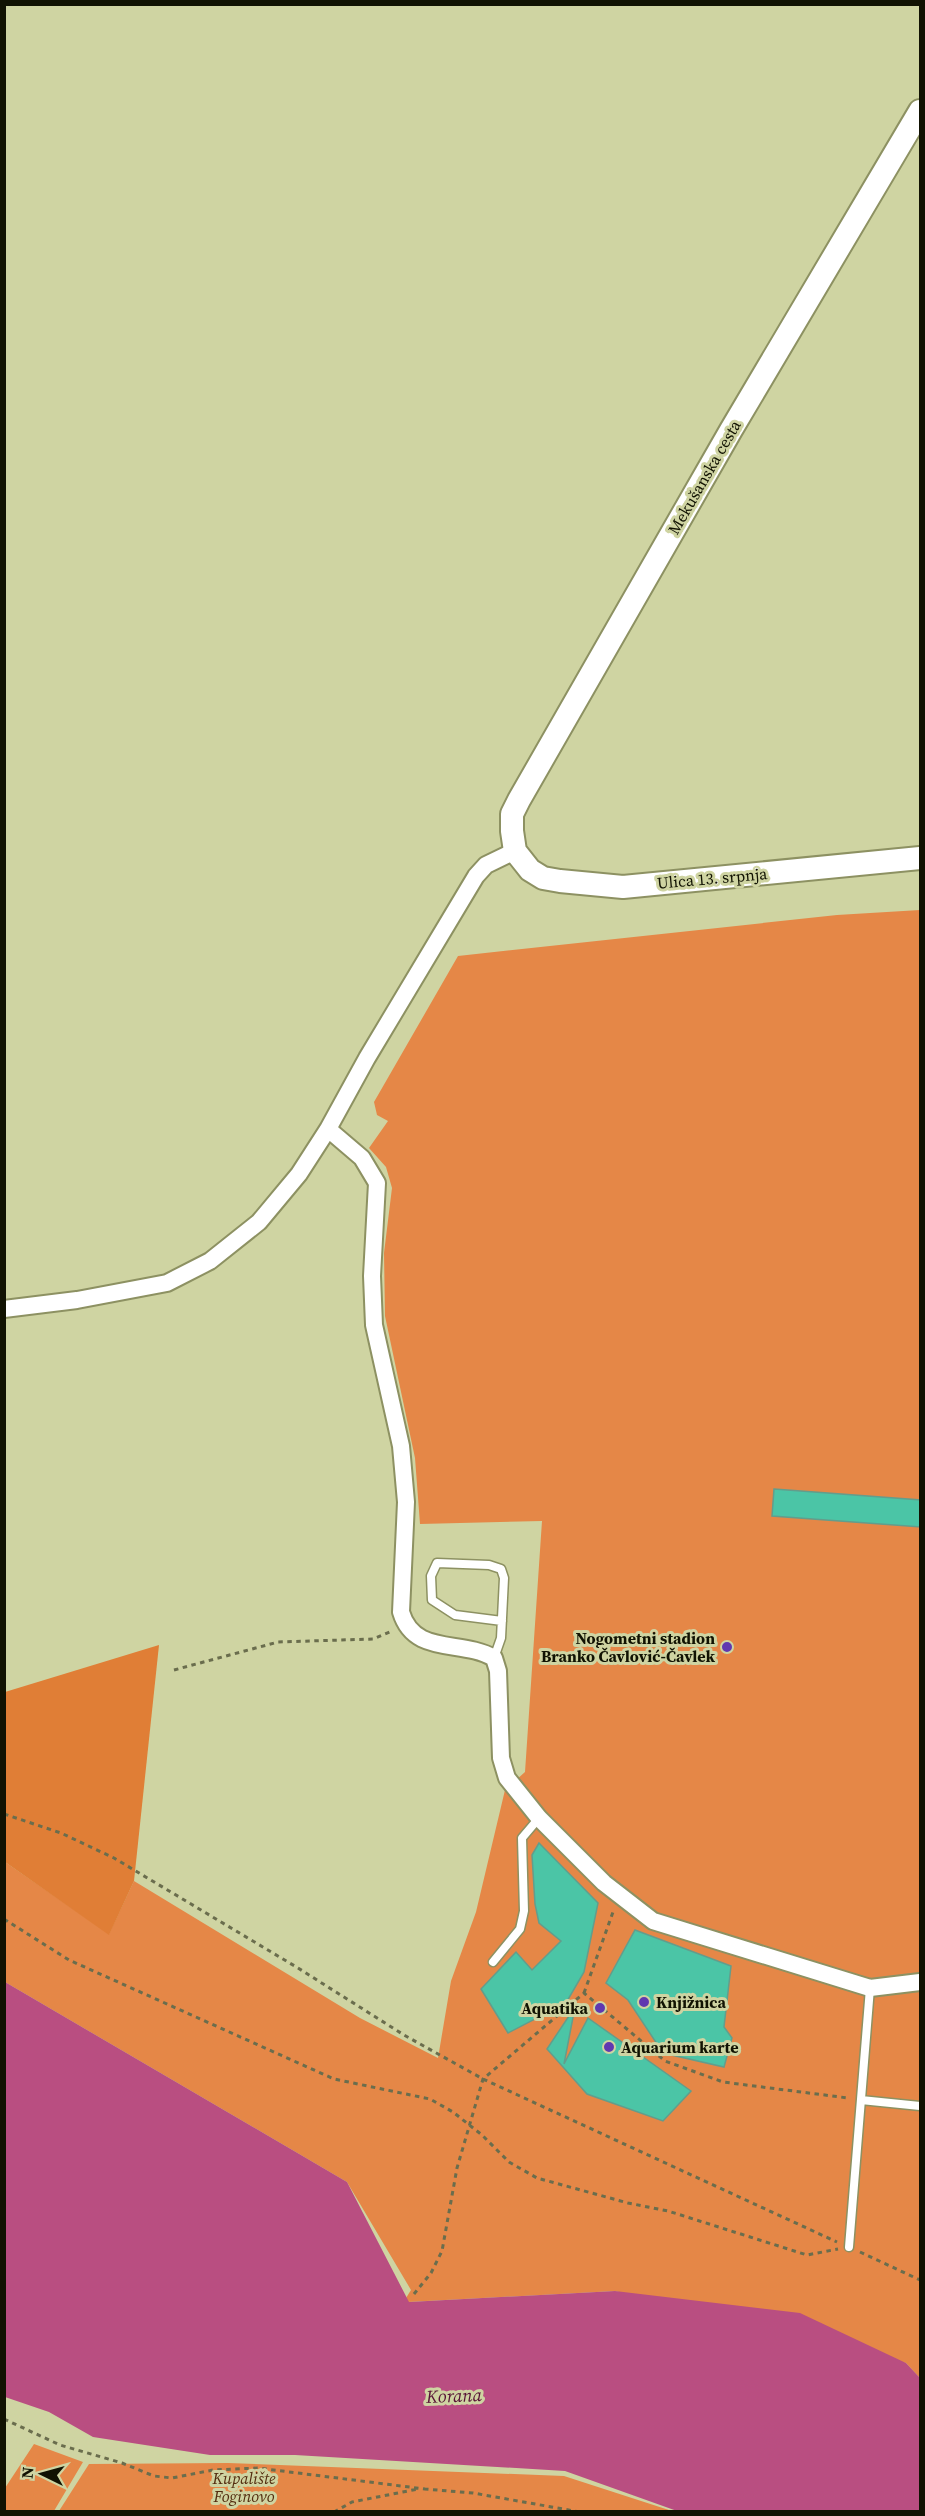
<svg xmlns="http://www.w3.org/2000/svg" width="925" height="2516" font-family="'Source Serif 4',serif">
	<rect width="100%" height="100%" fill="#cfd4a2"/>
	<path fill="#e58747" d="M920 910V2378L906 2363 615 2291 408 2302 406 2298 411 2290 347 2182 5 1982V1862L109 1934 134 1881 360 2018 438 2058 451 1981 476 1912 505 1790 525 1772 542 1521 420 1524 415 1458 385 1316 384 1253 392 1188 386 1167 369 1148 388 1121 377 1115 374 1102 458 956 837 915Z
		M34 2444 83 2462 54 2511H5V2488Z
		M228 2463 564 2476 672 2511H59L89 2464Z"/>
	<path fill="#e07e36" d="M159 1645 134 1881 109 1935 5 1862V1692Z"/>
	<path fill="#b94e81" d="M5 1982 347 2182 409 2302 615 2291 800 2313 906 2363 920 2378V2511H677L565 2471 295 2455H210L93 2437 49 2412 5 2397Z"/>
	<path fill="#4bc5a6" stroke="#639d8c" stroke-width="1.5" d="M774 1489 921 1500V1527L772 1516Z
		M539 1843 598 1903 584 1972 566 2003 508 2033 481 1989 516 1952 532 1970 561 1941 539 1923 535 1904 532 1855Z
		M635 1930 731 1966 724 2027 732 2038 724 2067 663 2053 628 2000 606 1983Z
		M575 2007 564 2064 588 2018 691 2091 663 2121 587 2094 547 2049Z"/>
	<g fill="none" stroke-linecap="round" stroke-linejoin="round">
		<g stroke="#8d9162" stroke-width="11">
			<path id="lane" d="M494 1658 501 1638 504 1578 501 1569 489 1565 437 1563 431 1576 432 1600 455 1615 502 1621
				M493 1962 520 1929 524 1911 522 1838 539 1818
				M861 2100 920 2106
				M849 2247 870 1988"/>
		</g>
		<g stroke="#8d9162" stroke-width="20">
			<path id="street" d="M328 1129 362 1158 377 1183 372 1276 374 1325 401 1446 406 1502 401 1612C414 1656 461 1639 494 1658L498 1671 501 1758 507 1778 539 1818 604 1883 653 1921 870 1988 920 1982
				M4 1309 77 1300 167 1283 210 1261 259 1222 299 1174 328 1129 367 1058 476 876 486 865 515 851"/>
		</g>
		<g stroke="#8d9162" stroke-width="26">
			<path id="secondary" d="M920 111 731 430 519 800 512 814V831L515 851 530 870 543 878 560 881 623 887 920 858"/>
		</g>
		<path stroke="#6a6d4d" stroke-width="3" stroke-dasharray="4.5 4.5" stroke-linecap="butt" d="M174 1670 278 1642 373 1639 392 1631
			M4 1814 61 1833 114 1858 298 1968 404 2035 483 2079 837 2242
			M4 1919 69 1960 334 2079 430 2099 453 2112 482 2135 509 2162 537 2178 628 2203 668 2211 807 2255 838 2249
			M584 1993 613 1912
			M860 2252 920 2280
			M414 2294 431 2273 442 2251 457 2168 483 2079 584 1993 665 2061 723 2082 848 2098
			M4 2419 60 2445 122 2463 154 2476 172 2478 213 2470 258 2468 425 2489
			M424 2489 473 2493 580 2512
			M334 2512 352 2502 418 2489"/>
		<use href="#lane" stroke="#fff" stroke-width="8"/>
		<use href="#street" stroke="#fff" stroke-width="16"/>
		<use href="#secondary" stroke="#fff" stroke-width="22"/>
	</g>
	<g fill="#6038b0" stroke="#cfd4a2" stroke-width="2">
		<circle cx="727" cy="1647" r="6"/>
		<circle cx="644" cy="2002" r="6"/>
		<circle cx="600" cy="2008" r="6"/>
		<circle cx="609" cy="2047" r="6"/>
	</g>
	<g text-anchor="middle" stroke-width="6" stroke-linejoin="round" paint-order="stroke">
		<g font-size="16" fill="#111202" stroke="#cfd4a2">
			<text transform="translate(704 477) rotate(-60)" y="6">Mekušanska cesta</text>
			<text transform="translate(712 878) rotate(-5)" y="6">Ulica 13. srpnja</text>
		</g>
		<g font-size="16" font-weight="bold" fill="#111202" stroke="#cfd4a2" text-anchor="end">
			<text x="715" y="1644">Nogometni stadion<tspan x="715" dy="18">Branko Čavlović-Čavlek</tspan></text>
			<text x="656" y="2008" text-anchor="start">Knjižnica</text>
			<text x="588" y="2014">Aquatika</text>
			<text x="621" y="2053" text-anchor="start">Aquarium karte</text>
		</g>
		<g font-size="16" font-style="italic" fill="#532c0f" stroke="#cfd4a2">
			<text x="244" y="2484">Kupalište<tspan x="244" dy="18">Foginovo</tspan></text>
		</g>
		<g font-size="18" font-style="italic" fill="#571236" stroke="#cfd4a2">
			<text transform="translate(454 2396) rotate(-2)" y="6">Korana</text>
		</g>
	</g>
	<rect width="925" height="2516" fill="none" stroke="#111202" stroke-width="12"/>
	<g transform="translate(42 2474) rotate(275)" stroke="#cfd4a2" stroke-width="4.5" paint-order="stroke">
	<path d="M0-4.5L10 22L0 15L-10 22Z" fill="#111202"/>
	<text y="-9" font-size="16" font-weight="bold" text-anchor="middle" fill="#111202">N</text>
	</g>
</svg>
